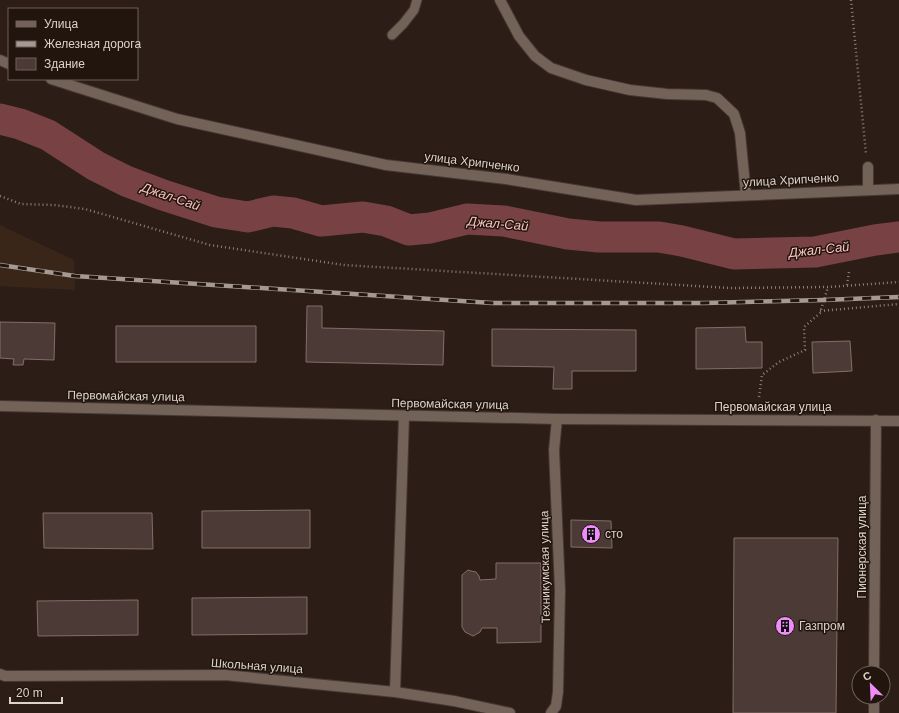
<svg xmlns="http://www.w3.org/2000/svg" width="899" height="713" font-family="Helvetica,sans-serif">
	<rect width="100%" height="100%" fill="#2c1e16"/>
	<path fill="#392619" d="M0 225 74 260 75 290 0 286Z"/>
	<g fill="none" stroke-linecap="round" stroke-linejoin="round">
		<path stroke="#784245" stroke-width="31" d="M0 119 20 124 48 135 96 166 126 181 163 195 216 212 248 217 273 211 293 213 321 221 363 217 386 221 409 230 430 228 467 219 504 221 568 234 599 237H659L682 241 734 254 815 252 875 240 899 237"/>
	</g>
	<path fill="#4c3a36" stroke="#826e69" d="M307 306H322V328L444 331 443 365 306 362Z
		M0 322 55 323 54 360 24 359 23 365H13L14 359 0 358Z
		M116 326H256V362H116Z
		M745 327 746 342H762V368L696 369V328Z
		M492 329 636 330V371H572V389H553L554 367 492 366Z
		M850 341 852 371 813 373 812 342Z
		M310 510V548H202V511Z
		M43 513H152L153 549 44 548Z
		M571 520 611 521 612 548 571 547Z
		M734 538H838L836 713H733Z
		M496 563H541V642L497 643V628H482L480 632 475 635 473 636 465 632 462 627V575L468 570 471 571 476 572 479 576 480 580 496 579Z
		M307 597V634L192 635V598Z
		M138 600V635L38 636 37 601Z"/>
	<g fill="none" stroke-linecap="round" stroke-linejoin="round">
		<g stroke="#443933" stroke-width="11">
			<path id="lane" d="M392 35 403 24 414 10 417 0"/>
		</g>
		<g stroke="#443933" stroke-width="12">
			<path id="street" d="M500 0 519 36 535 56 551 68 586 80 630 90 667 94 706 95 717 98 734 114 740 133 746 195
				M0 60 9 64
				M51 79 177 119 386 165 506 179 636 200 899 189
				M868 167V190
				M874 673 876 420
				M0 674 5 676 225 675 395 692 454 701 510 713
				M395 692 403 447 404 416
				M551 713 556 706 558 692 560 590 554 450 557 419
				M874 713V697"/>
		</g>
		<g stroke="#443933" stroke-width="12">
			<path id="secondary" d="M0 406 557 419 899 421"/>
		</g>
		<path stroke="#8c817a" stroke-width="2.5" stroke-dasharray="1 3" stroke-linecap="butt" d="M851 0 866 154
			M0 196 21 204 54 205 85 209 210 245 344 265 730 288 828 287 899 282
			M847 285 849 272
			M820 311 899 304
			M759 397 762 375 779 362 805 350 804 327 820 313 828 287"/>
		<use href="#lane" stroke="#736258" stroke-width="9"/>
		<use href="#street" stroke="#736258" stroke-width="10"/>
		<use href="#secondary" stroke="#736258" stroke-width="10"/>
		<g stroke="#a59a93" stroke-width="4.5">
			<path id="rail" d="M0 265 75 276 492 303H704L824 300 899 297"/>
		</g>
		<use href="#rail" stroke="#22150d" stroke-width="3" stroke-dasharray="9" stroke-linecap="butt"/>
	</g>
	<defs>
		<g id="building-disc" transform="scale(1)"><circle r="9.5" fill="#ee8cf9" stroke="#22150d"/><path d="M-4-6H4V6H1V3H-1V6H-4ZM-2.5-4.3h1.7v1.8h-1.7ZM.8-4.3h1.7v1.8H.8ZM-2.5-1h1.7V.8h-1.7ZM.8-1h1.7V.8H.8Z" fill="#111"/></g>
	</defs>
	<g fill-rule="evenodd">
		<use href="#building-disc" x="591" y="534"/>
		<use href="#building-disc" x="785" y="626"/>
	</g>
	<g text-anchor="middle" stroke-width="3" stroke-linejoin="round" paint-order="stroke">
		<g font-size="12" fill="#dcd3cd" stroke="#22150d">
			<text transform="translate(472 162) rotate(7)" y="4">улица Хрипченко</text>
			<text transform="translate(791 180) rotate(-3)" y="4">улица Хрипченко</text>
			<text transform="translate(126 396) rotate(1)" y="4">Первомайская улица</text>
			<text transform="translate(450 404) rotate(1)" y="4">Первомайская улица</text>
			<text x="773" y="411">Первомайская улица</text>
			<text transform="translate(862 547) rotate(-90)" y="4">Пионерская улица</text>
			<text transform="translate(545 567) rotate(-91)" y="4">Техникумская улица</text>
			<text transform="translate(257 666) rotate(4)" y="4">Школьная улица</text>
		</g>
		<g font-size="12" fill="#dcd3cd" stroke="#22150d" text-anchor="start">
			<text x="605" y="538">сто</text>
			<text x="799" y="630">Газпром</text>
		</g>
		<g font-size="13" font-style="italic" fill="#fac3c4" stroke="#22150d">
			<text transform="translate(171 196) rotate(19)" y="5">Джал-Сай</text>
			<text transform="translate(498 223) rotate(5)" y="5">Джал-Сай</text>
			<text transform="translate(819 249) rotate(-6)" y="5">Джал-Сай</text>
		</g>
	</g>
	<rect x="8" y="8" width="130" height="72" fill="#22150d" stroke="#6c615a"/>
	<rect x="16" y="21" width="20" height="6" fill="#736258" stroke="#6c615a"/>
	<text x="44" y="28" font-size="12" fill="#dcd3cd">Улица</text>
	<rect x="16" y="41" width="20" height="6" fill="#a59a93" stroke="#6c615a"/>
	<text x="44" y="48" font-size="12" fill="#dcd3cd">Железная дорога</text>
	<rect x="16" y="58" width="20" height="12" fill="#4c3a36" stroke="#6c615a"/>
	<text x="44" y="68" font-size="12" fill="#dcd3cd">Здание</text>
	<g transform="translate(871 685) rotate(336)"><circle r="19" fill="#22150d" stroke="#6c615a"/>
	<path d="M0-3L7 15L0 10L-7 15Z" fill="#ee8cf9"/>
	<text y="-6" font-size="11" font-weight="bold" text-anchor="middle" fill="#dcd3cd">С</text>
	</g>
	<path d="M10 697v6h52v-6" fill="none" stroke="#dcd3cd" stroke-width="2"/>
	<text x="16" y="697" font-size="12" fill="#dcd3cd" stroke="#22150d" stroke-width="3" paint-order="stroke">20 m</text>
</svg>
